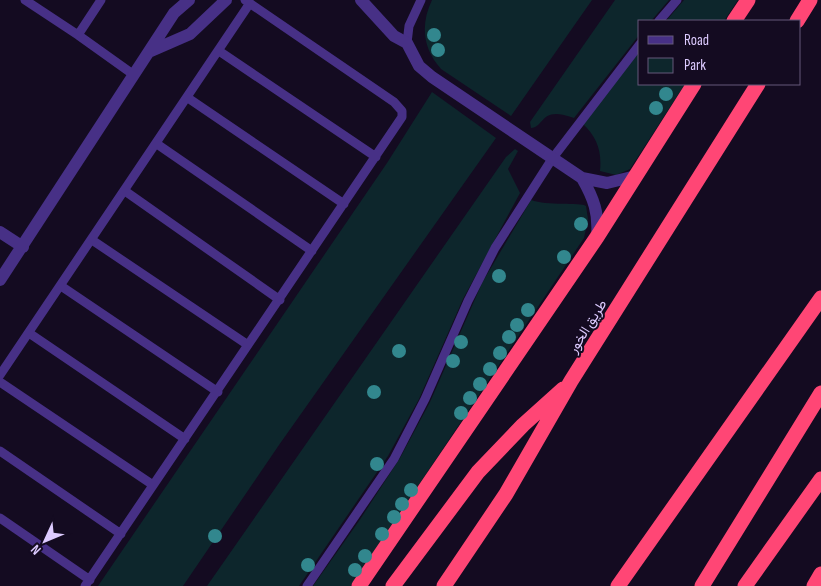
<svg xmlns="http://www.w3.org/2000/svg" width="821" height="586" font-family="'Sofia Sans Condensed',Vazirmatn,sans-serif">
	<rect width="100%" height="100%" fill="#140b21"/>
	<path fill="#0d262c" d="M432 0H592L511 116 441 69C423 49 420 25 432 0Z
		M615 0H669L651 21H640V34L574 118C540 105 545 127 531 128L530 122Z
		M684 0H738L724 21H666Z
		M640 51V84H685L630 169 616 175 600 171C602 151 597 137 582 123Z
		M432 92 496 138 279 445 183 586H98L387 163Z
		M515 149 518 151 508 169 520 193 463 299 419 399 388 456 299 586H207L506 157Z
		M531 200C547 206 580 202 586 206L588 219 584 238 351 586H313L359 521 400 458 430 402 482 283Z"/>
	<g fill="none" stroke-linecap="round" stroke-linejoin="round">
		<path stroke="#473086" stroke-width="9" d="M25 0 78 35 134 75
			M659 21 677 0
			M78 35 101 0
			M407 43 409 26 421 0
			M219 51 376 157
			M188 98 344 204
			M157 144 312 251
			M125 191 280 300
			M92 240 248 345
			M61 286 218 392
			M29 333 185 439
			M0 375 250 3
			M0 382 153 485
			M0 451 121 534
			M0 518 90 580
			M85 586 402 117V111L394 102 245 0
			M307 586 394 459 425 399 468 301 495 248 552 159 640 44"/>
		<path stroke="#473086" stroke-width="12" d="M361 0 394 36 407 43 419 66 432 77 582 178 607 183 636 176
			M151 51 190 34 226 0
			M582 178C594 199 599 213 597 237
			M0 232 23 247
			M0 280 174 13 189 0"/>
		<path stroke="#ff4675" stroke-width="15" d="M734 21 748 0
			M797 21 810 0
			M359 586 597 237 694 84
			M393 586 478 472 523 425 563 389
			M444 586 506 494 571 381 758 84
			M618 586 821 298
			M702 586 821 393
			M745 586 821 479
			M814 586 821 574"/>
	</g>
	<g fill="#32878e">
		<circle cx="434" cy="35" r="7"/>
		<circle cx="438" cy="50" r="7"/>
		<circle cx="666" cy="94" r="7"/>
		<circle cx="656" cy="108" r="7"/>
		<circle cx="581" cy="224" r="7"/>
		<circle cx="564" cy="257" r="7"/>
		<circle cx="499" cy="276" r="7"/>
		<circle cx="528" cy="310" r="7"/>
		<circle cx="517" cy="325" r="7"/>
		<circle cx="509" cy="337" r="7"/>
		<circle cx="461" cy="342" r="7"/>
		<circle cx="399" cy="351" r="7"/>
		<circle cx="500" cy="353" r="7"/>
		<circle cx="453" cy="361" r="7"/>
		<circle cx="490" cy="369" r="7"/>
		<circle cx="480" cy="384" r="7"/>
		<circle cx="374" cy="392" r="7"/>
		<circle cx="470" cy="398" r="7"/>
		<circle cx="461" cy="413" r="7"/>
		<circle cx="377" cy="464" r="7"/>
		<circle cx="411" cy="490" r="7"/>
		<circle cx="402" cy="504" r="7"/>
		<circle cx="394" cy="517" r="7"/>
		<circle cx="382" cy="534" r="7"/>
		<circle cx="215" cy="536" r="7"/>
		<circle cx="365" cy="556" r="7"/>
		<circle cx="308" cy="565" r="7"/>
		<circle cx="355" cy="570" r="7"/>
	</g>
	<g text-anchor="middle" stroke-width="4" stroke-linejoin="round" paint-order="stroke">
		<g font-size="14" fill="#ddcbff" stroke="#140b21">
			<text transform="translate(587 326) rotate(-58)" y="5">طريق الخور</text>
		</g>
	</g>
	<rect x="638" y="20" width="162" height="65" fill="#140b21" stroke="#64587a"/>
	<rect x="648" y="36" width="25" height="8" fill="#473086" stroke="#64587a"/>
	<text x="684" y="45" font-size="15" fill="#ddcbff">Road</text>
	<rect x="648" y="58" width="25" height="15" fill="#0d262c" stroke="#64587a"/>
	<text x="684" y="70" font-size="15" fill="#ddcbff">Park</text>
	<g transform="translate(45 541) rotate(226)" stroke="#140b21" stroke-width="4" paint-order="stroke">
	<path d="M0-4L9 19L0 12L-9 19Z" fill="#ddcbff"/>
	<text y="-8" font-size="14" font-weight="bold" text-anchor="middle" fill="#ddcbff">N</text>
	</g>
</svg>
